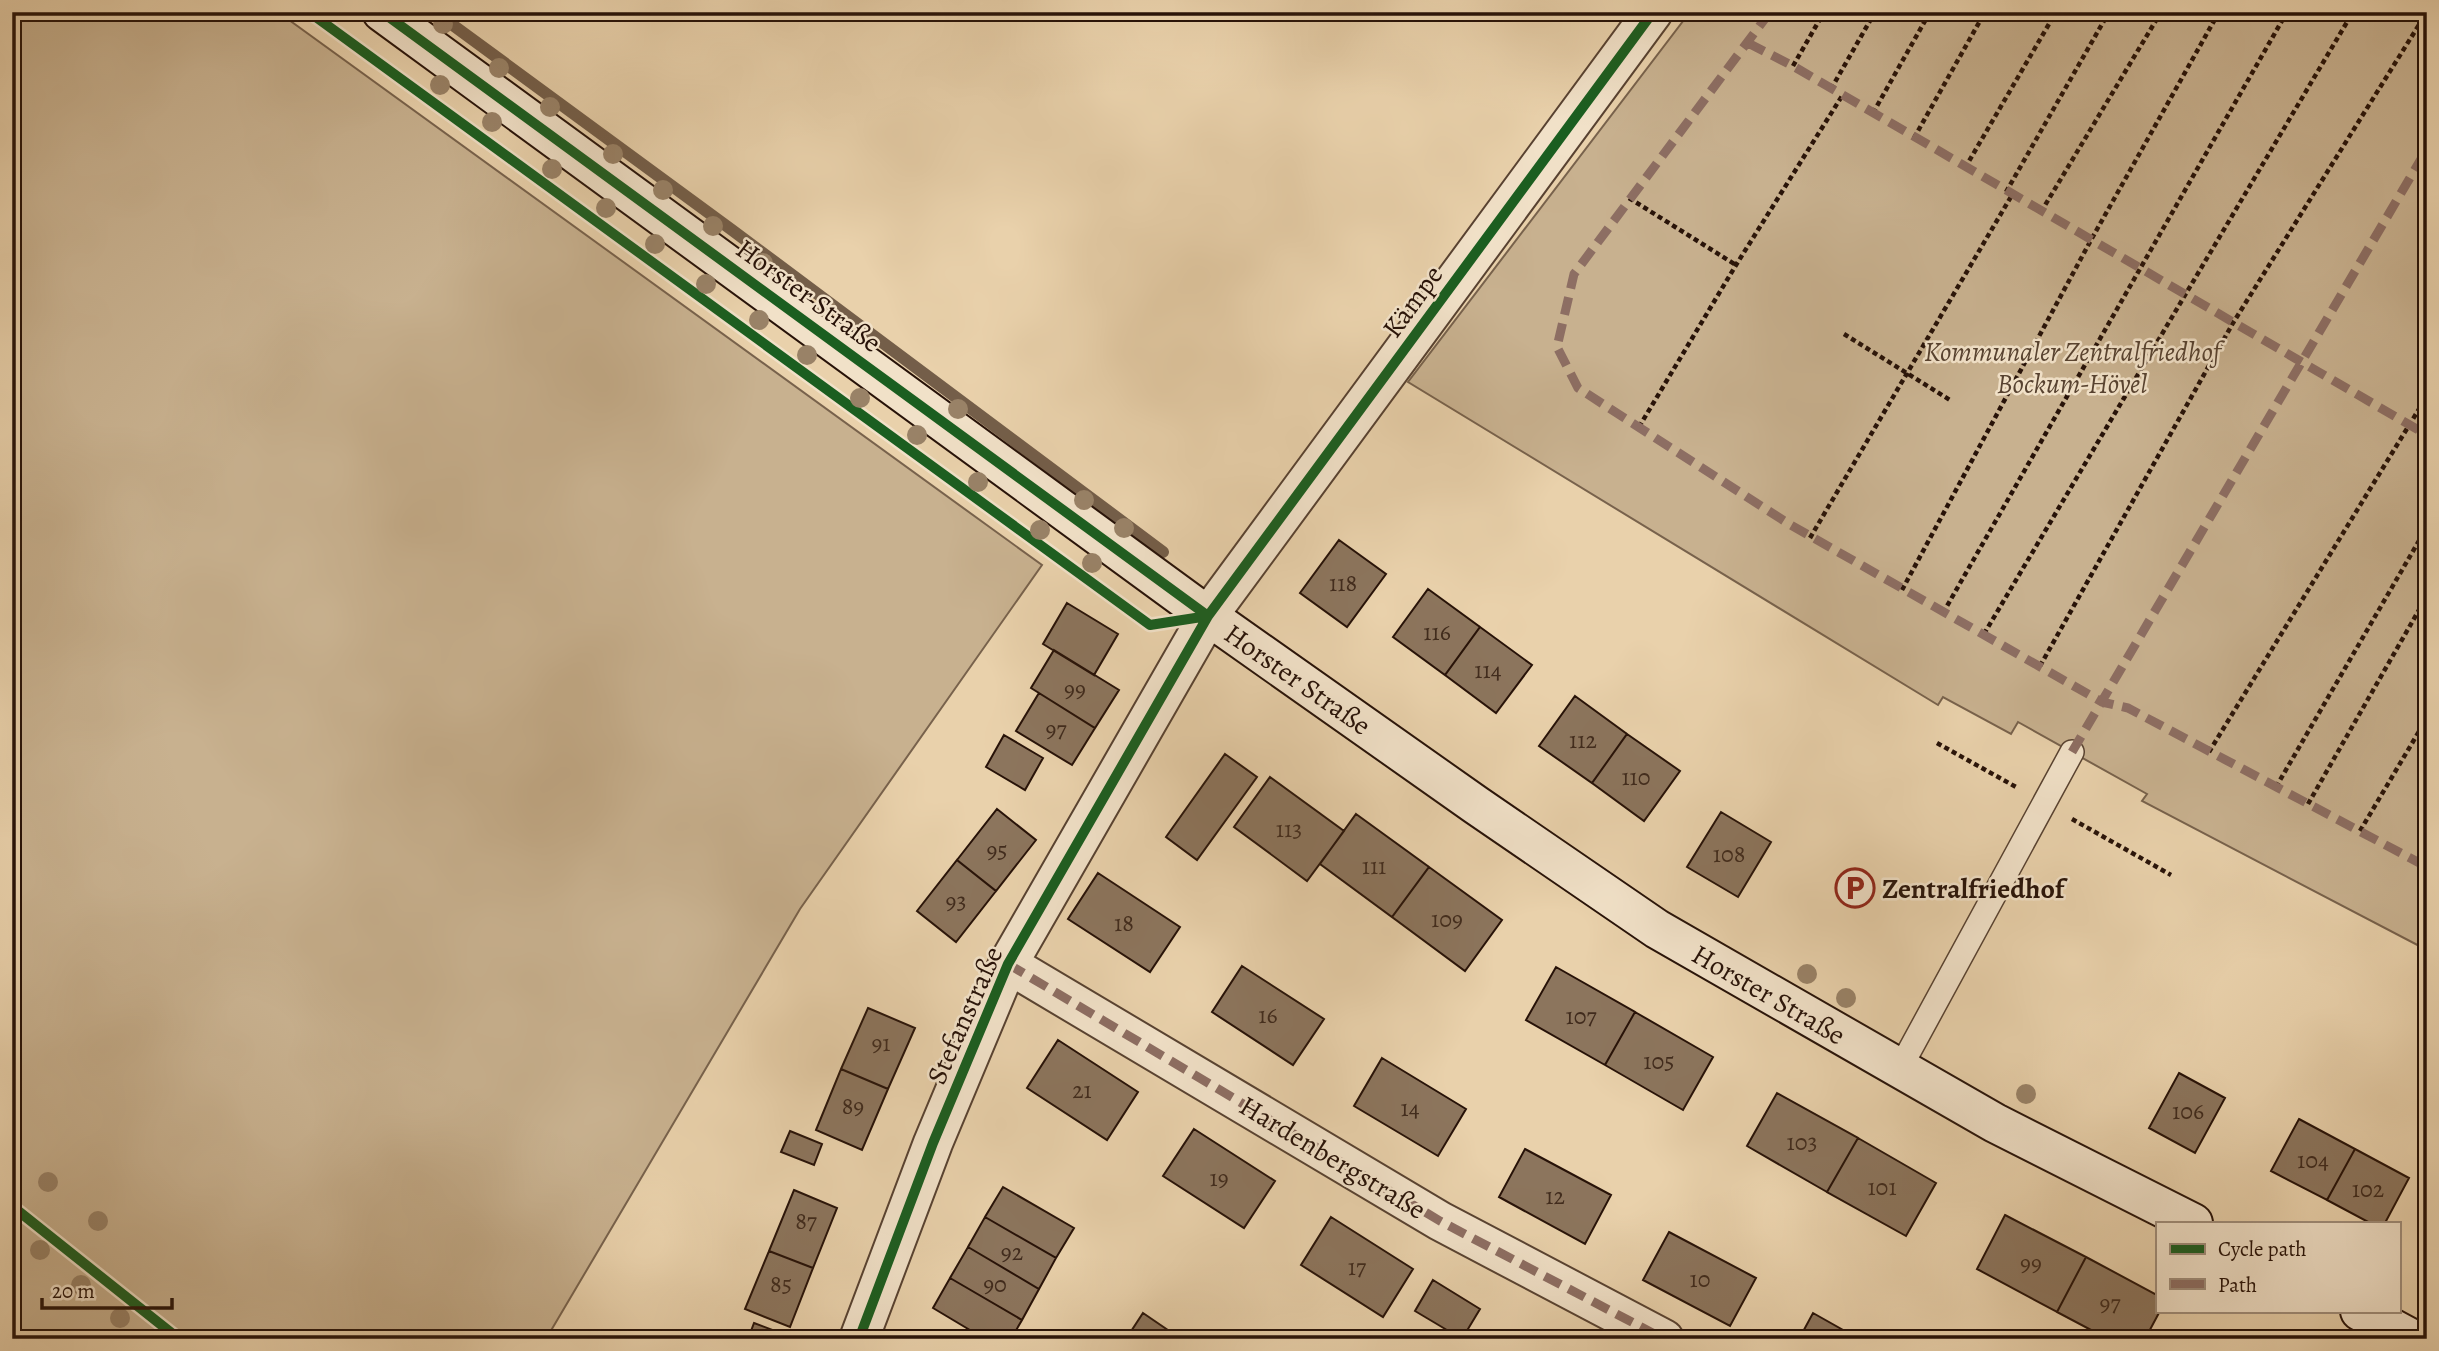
<svg xmlns="http://www.w3.org/2000/svg" width="2439" height="1351" font-family="Alegreya,serif">
	<rect width="100%" height="100%" fill="#e9d1ab"/>
	<filter id="stains"><feTurbulence type="fractalNoise" baseFrequency=".00286" numOctaves="4"/><feColorMatrix values="0 0 0 0 .2 0 0 0 0 .09 0 0 0 0 .02 0 0 0 .5 -.17"/></filter>
	<radialGradient id="worn" r=".72"><stop offset=".6" stop-color="#630" stop-opacity="0"/><stop offset="1" stop-color="#630" stop-opacity=".3"/></radialGradient>
	<path fill="#c8b18f" stroke="#78624c" stroke-width="2" d="M12 12H278L1042 565 800 909 546 1339H12Z
		M1690 12H2427V950L2142 801 2147 794 2018 722 2011 734 1943 697 1938 705 1408 382Z"/>
	<g fill="none" stroke-linecap="round" stroke-linejoin="round">
		<path stroke="#745e49" stroke-width="12" d="M435 12 732 230 1163 552"/>
	</g>
	<path fill="#8c755d" stroke="#271208" stroke-width="2" d="M1339 540 1386 574 1347 627 1300 593Z
		M1428 589 1480 627 1445 675 1393 637Z
		M1067 603 1118 634 1094 675 1043 644Z
		M1480 627 1532 665 1496 713 1445 675Z
		M1054 650 1119 690 1095 728 1031 688Z
		M1039 693 1095 728 1072 765 1016 731Z
		M1575 696 1627 734 1592 783 1539 746Z
		M1627 734 1680 771 1644 821 1592 783Z
		M1004 735 1043 758 1025 790 986 767Z
		M1225 754 1257 777 1197 860 1166 837Z
		M1270 777 1344 831 1307 881 1234 827Z
		M997 809 1036 840 996 891 957 860Z
		M1721 812 1771 842 1738 897 1687 867Z
		M1356 814 1429 867 1392 917 1320 864Z
		M957 860 996 891 956 942 917 911Z
		M1429 867 1502 920 1465 971 1392 917Z
		M1098 873 1180 927 1150 972 1068 919Z
		M1242 966 1324 1019 1293 1065 1212 1012Z
		M1556 967 1635 1012 1605 1065 1526 1020Z
		M868 1008 915 1028 888 1089 841 1069Z
		M1635 1012 1713 1057 1683 1110 1605 1065Z
		M1058 1040 1138 1092 1107 1140 1027 1088Z
		M1382 1058 1466 1109 1438 1156 1354 1106Z
		M841 1069 888 1089 862 1150 816 1130Z
		M2179 1073 2225 1098 2195 1153 2149 1128Z
		M1777 1093 1858 1138 1827 1192 1747 1146Z
		M2299 1119 2355 1149 2327 1200 2271 1171Z
		M1194 1129 1275 1181 1244 1228 1163 1176Z
		M790 1131 822 1144 814 1165 781 1152Z
		M1858 1138 1936 1183 1906 1236 1827 1192Z
		M1525 1149 1611 1195 1585 1244 1499 1197Z
		M2355 1149 2409 1178 2385 1223H2370L2327 1200Z
		M1003 1187 1074 1228 1056 1258 985 1217Z
		M794 1190 837 1208 813 1268 769 1251Z
		M2005 1215 2086 1257 2057 1312 1977 1269Z
		M985 1217 1056 1258 1039 1289 968 1247Z
		M1331 1217 1413 1269 1383 1317 1301 1265Z
		M1669 1232 1756 1278 1730 1326 1643 1280Z
		M968 1247 1039 1289 1022 1320 950 1278Z
		M769 1251 813 1268 790 1327 745 1309Z
		M2086 1257 2157 1295V1311H2160L2145 1339H2108L2057 1312Z
		M950 1278 1022 1320 1011 1339H985L933 1308Z
		M1433 1280 1480 1309 1462 1339 1415 1311Z
		M1143 1313 1181 1339H1126Z
		M1813 1313 1859 1339H1799Z
		M754 1323 786 1335 785 1339H748Z"/>
	<g fill="none" stroke-linecap="round" stroke-linejoin="round">
		<g stroke="#584231" stroke-width="26">
			<path id="lane" d="M1899 1070 2072 752"/>
		</g>
		<g stroke="#584231" stroke-width="42">
			<path id="street" d="M1008 964 1440 1221 1664 1339
				M859 1339 933 1143 1008 964 1208 616 1653 12"/>
		</g>
		<g stroke="#271208" stroke-width="42">
			<path id="secondary" d="M382 12 1208 616 1476 805 1657 929 1995 1123 2193 1223
				M2360 1311 2412 1339"/>
		</g>
		<path stroke="#271208" stroke-width="4.5" stroke-dasharray="5 3.5" stroke-linecap="butt" d="M1793 66 1824 12
			M1831 89 1875 12
			M1873 113 1930 12
			M1914 138 1985 12
			M1965 168 2056 12
			M2006 192 2109 12
			M1629 198 1736 265
			M2041 212 2161 12
			M1844 334 1950 400
			M1639 427 1736 265 1842 96
			M1810 538 2012 195
			M1902 590 2091 240 2219 12
			M1943 613 2287 12
			M1984 634 2353 12
			M2040 666 2233 323 2427 12
			M1937 743 2016 787
			M2209 752 2427 396
			M2276 787 2427 527
			M2308 804 2427 596
			M2072 819 2171 875
			M2360 831 2427 718"/>
		<use href="#lane" stroke="#f1e1c8" stroke-width="23"/>
		<use href="#street" stroke="#f1e1c8" stroke-width="38"/>
		<use href="#secondary" stroke="#f1e1c8" stroke-width="38"/>
		<path stroke="#8d6e63" stroke-width="9" stroke-dasharray="18 9" stroke-linecap="butt" d="M1770 12 1574 274 1557 347 1578 388 1789 524 2102 702 2128 708 2427 867
			M1748 43 1793 66 2427 435
			M2072 752 2427 149
			M1008 964 1440 1221 1664 1339"/>
		<g stroke="#f1e1c8" stroke-width="15">
			<path id="cycleway" d="M309 12 1150 625 1208 616
				M382 12 1208 616
				M12 1206 179 1339
				M859 1339 933 1143 1008 964 1208 616 1653 12"/>
		</g>
		<use href="#cycleway" stroke="#1b5e20" stroke-width="10"/>
	</g>
	<g fill="#998267">
		<circle cx="443" cy="24" r="10"/>
		<circle cx="499" cy="68" r="10"/>
		<circle cx="440" cy="85" r="10"/>
		<circle cx="550" cy="107" r="10"/>
		<circle cx="492" cy="122" r="10"/>
		<circle cx="613" cy="154" r="10"/>
		<circle cx="552" cy="169" r="10"/>
		<circle cx="663" cy="190" r="10"/>
		<circle cx="606" cy="208" r="10"/>
		<circle cx="713" cy="226" r="10"/>
		<circle cx="655" cy="244" r="10"/>
		<circle cx="763" cy="263" r="10"/>
		<circle cx="706" cy="284" r="10"/>
		<circle cx="826" cy="308" r="10"/>
		<circle cx="759" cy="320" r="10"/>
		<circle cx="807" cy="355" r="10"/>
		<circle cx="860" cy="398" r="10"/>
		<circle cx="958" cy="409" r="10"/>
		<circle cx="917" cy="435" r="10"/>
		<circle cx="978" cy="482" r="10"/>
		<circle cx="1084" cy="500" r="10"/>
		<circle cx="1124" cy="528" r="10"/>
		<circle cx="1040" cy="530" r="10"/>
		<circle cx="1092" cy="563" r="10"/>
		<circle cx="1807" cy="974" r="10"/>
		<circle cx="1846" cy="998" r="10"/>
		<circle cx="2026" cy="1094" r="10"/>
		<circle cx="48" cy="1182" r="10"/>
		<circle cx="98" cy="1221" r="10"/>
		<circle cx="40" cy="1250" r="10"/>
		<circle cx="81" cy="1285" r="10"/>
		<circle cx="120" cy="1318" r="10"/>
	</g>
	<defs>
		<g id="parking-ring" transform="scale(2.0125)"><circle r="9.5" fill="#f1e1c8" stroke="#8f2418" stroke-width="1.5"/><path d="M-3.5-5.5H1a3.5 3.5 0 0 1 0 7H-1V5.5H-3.5ZM-1-3.4V-.6H.8a1.4 1.4 0 0 0 0-2.8Z" fill="#8f2418"/></g>
	</defs>
	<g fill-rule="evenodd">
		<use href="#parking-ring" x="1855" y="888"/>
	</g>
	<g text-anchor="middle" stroke-width="5" stroke-linejoin="round" paint-order="stroke">
		<g font-size="24" fill="#402b1d">
			<text x="1343" y="591">118</text>
			<text x="1437" y="640">116</text>
			<text x="1488" y="678">114</text>
			<text x="1075" y="697">99</text>
			<text x="1056" y="737">97</text>
			<text x="1583" y="748">112</text>
			<text x="1636" y="785">110</text>
			<text x="1289" y="837">113</text>
			<text x="997" y="858">95</text>
			<text x="1729" y="862">108</text>
			<text x="1374" y="874">111</text>
			<text x="956" y="909">93</text>
			<text x="1447" y="927">109</text>
			<text x="1124" y="931">18</text>
			<text x="1268" y="1023">16</text>
			<text x="1581" y="1024">107</text>
			<text x="881" y="1051">91</text>
			<text x="1659" y="1069">105</text>
			<text x="1082" y="1098">21</text>
			<text x="853" y="1114">89</text>
			<text x="1410" y="1116">14</text>
			<text x="2188" y="1119">106</text>
			<text x="1802" y="1150">103</text>
			<text x="2313" y="1168">104</text>
			<text x="1219" y="1186">19</text>
			<text x="1882" y="1195">101</text>
			<text x="2368" y="1197">102</text>
			<text x="1555" y="1204">12</text>
			<text x="806" y="1229">87</text>
			<text x="1012" y="1260">92</text>
			<text x="2031" y="1271">99</text>
			<text x="1357" y="1275">17</text>
			<text x="1700" y="1287">10</text>
			<text x="781" y="1292">85</text>
			<text x="995" y="1292">90</text>
			<text x="2110" y="1311">97</text>
		</g>
		<g font-size="28" fill="#271208" stroke="#f1e1c8">
			<text transform="translate(809 295) rotate(36)" y="10">Horster Straße</text>
			<text transform="translate(1412 301) rotate(-54)" y="10">Kämpe</text>
			<text transform="translate(1298 679) rotate(35)" y="10">Horster Straße</text>
			<text transform="translate(1769 994) rotate(30)" y="10">Horster Straße</text>
			<text transform="translate(964 1015) rotate(-66)" y="10">Stefanstraße</text>
			<text transform="translate(1333 1157) rotate(31)" y="10">Hardenbergstraße</text>
		</g>
		<g font-size="28" font-style="italic" fill="#574230" stroke="#f1e1c8">
			<text x="2072" y="361">Kommunaler Zentralfriedhof<tspan x="2072" dy="32">Bockum-Hövel</tspan></text>
		</g>
		<g font-size="28" font-weight="bold" fill="#271208" stroke="#f1e1c8" text-anchor="start">
			<text x="1882" y="898">Zentralfriedhof</text>
		</g>
	</g>
	<rect width="2439" height="1351" fill="none" stroke="#e9d1ab" stroke-width="42"/>
	<rect x="14" y="14" width="2411" height="1323" fill="none" stroke="#271208" stroke-width="3.5"/>
	<rect x="21" y="21" width="2397" height="1309" fill="none" stroke="#271208" stroke-width="2"/>
	<rect x="2156" y="1222" width="245" height="91" fill="#f1e1c8" stroke="#a08e7b" stroke-width="2"/>
	<rect x="2170" y="1244" width="35" height="10" fill="#1b5e20" stroke="#a08e7b" stroke-width="2"/>
	<text x="2218" y="1256" font-size="21" fill="#271208">Cycle path</text>
	<rect x="2170" y="1279" width="35" height="10" fill="#8d6e63" stroke="#a08e7b" stroke-width="2"/>
	<text x="2218" y="1292" font-size="21" fill="#271208">Path</text>
	<path d="M42 1298v10h130v-10" fill="none" stroke="#271208" stroke-width="3.5"/>
	<text x="52" y="1298" font-size="21" fill="#271208" stroke="#f1e1c8" stroke-width="5" paint-order="stroke">20 m</text>
	<rect width="100%" height="100%" filter="url(#stains)"/>
	<rect width="100%" height="100%" fill="url(#worn)"/>
</svg>
